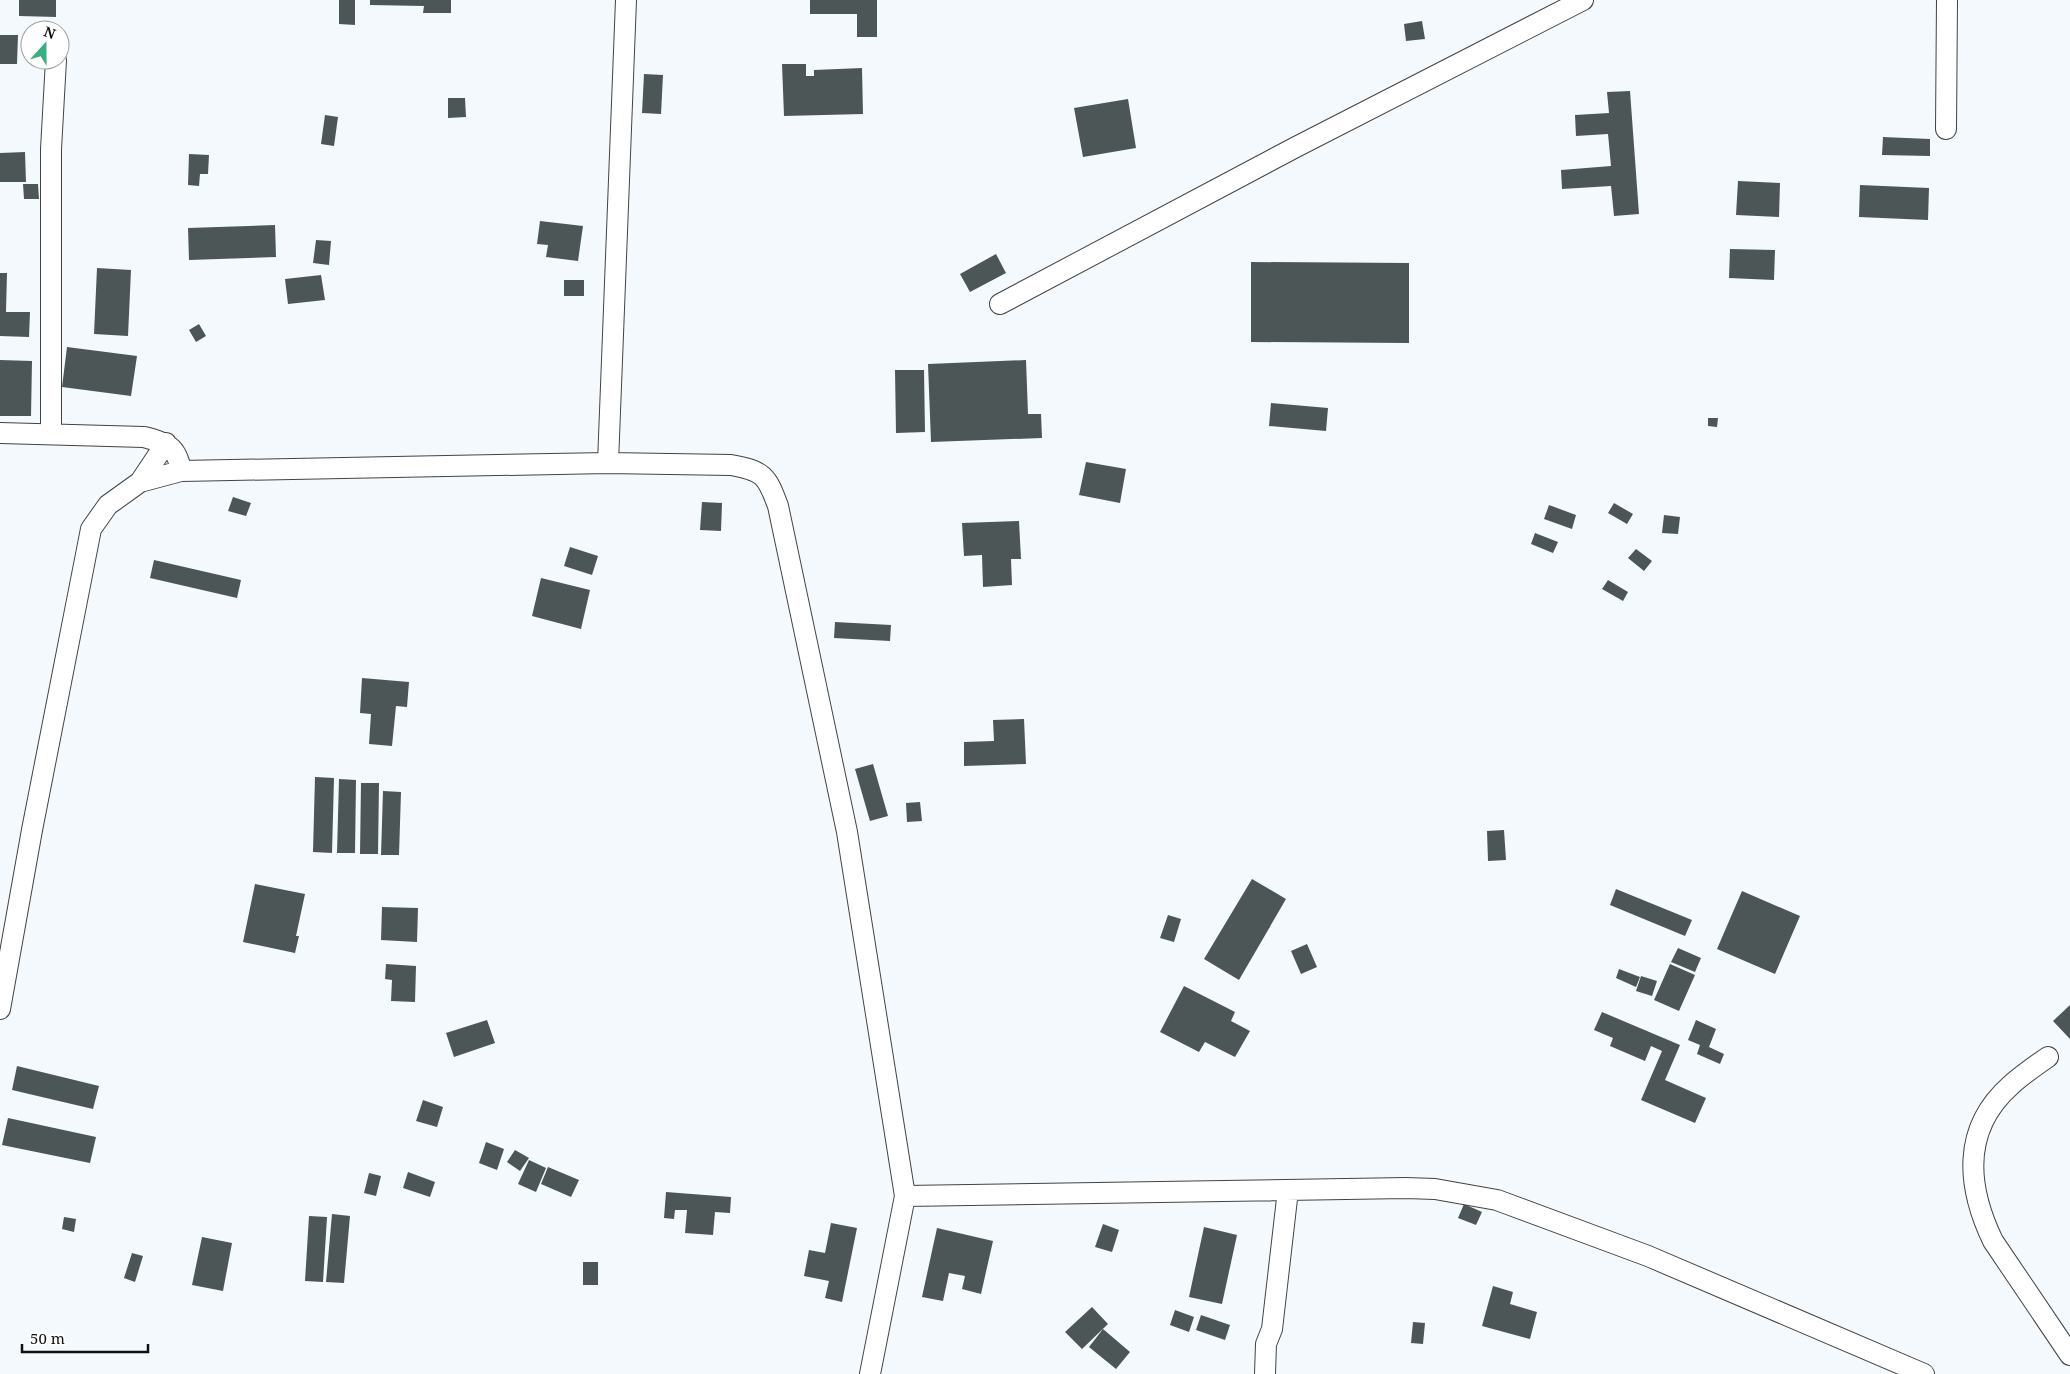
<svg xmlns="http://www.w3.org/2000/svg" width="2070" height="1374" font-family="'Noto Serif',serif">
	<rect width="100%" height="100%" fill="#f4f9fd"/>
	<path fill="#4d5657" d="M19 0H56V17L19 16Z
		M339 0H355V25L339 24Z
		M370 0H451V13H423L424 6 370 5Z
		M810 0H877V37H857V14H810Z
		M1422 21 1425 39 1406 41 1404 24Z
		M0 35H18L17 64H0Z
		M782 64H806V76H814V70L862 68 863 114 784 116Z
		M644 74 663 75 661 114 642 113Z
		M1630 91 1639 214 1614 216 1611 186 1562 189 1561 170 1611 166 1608 134 1576 136 1575 115 1609 113 1607 92Z
		M448 98H465L466 117 448 118Z
		M1128 99 1136 148 1083 157 1074 108Z
		M325 115 338 117 334 146 321 144Z
		M1883 137 1930 139V156L1882 155Z
		M25 152 26 182H0V153Z
		M189 154 209 155 208 174H200L199 186 188 185Z
		M1738 181 1780 183 1779 217 1736 215Z
		M23 184H38L39 199H24Z
		M1860 185 1929 188 1928 220 1859 217Z
		M540 221 583 226 578 261 546 257 548 245 537 244Z
		M275 225 276 257 189 260 188 228Z
		M316 240 331 241 329 265 313 263Z
		M1730 249 1775 250 1774 280 1729 278Z
		M996 254 1006 273 970 292 960 274Z
		M1251 262 1409 263V343L1251 342Z
		M97 268 131 270 128 336 94 334Z
		M0 273H7L6 312H30L29 337 0 336Z
		M321 275 325 300 288 304 285 279Z
		M564 280H584V296H564Z
		M199 324 206 336 196 342 189 330Z
		M67 347 137 356 131 396 62 387Z
		M0 360 32 361 31 416H0Z
		M1026 360 1028 414H1041L1042 438 931 442 928 364Z
		M895 370H924L925 432 896 433Z
		M1271 403 1328 408 1326 431 1269 426Z
		M1708 418H1718L1717 427 1708 426Z
		M1086 462 1126 469 1120 503 1079 495Z
		M233 497 251 503 246 516 228 511Z
		M702 502 722 503 721 531 700 530Z
		M1614 503 1633 514 1627 524 1608 513Z
		M1549 505 1576 515 1572 529 1544 519Z
		M1664 515 1680 517 1678 534 1662 533Z
		M1019 521 1021 559H1011L1012 585 983 587 982 555 964 556 962 523Z
		M1535 533 1558 542 1553 553 1531 544Z
		M570 547 598 556 592 575 564 566Z
		M1636 549 1652 561 1644 571 1628 558Z
		M154 560 241 580 237 598 150 578Z
		M541 578 590 590 581 629 532 616Z
		M1608 580 1628 592 1623 601 1602 589Z
		M835 622 891 625 890 641 834 638Z
		M362 678 409 682 407 707 396 706 392 746 369 744 371 714 360 713Z
		M1024 719 1026 764 964 766V742L994 741 993 720Z
		M873 764 888 816 870 821 855 769Z
		M315 777 334 778 332 853 313 852Z
		M339 779 356 780 355 853H337Z
		M361 783H379L378 854H360Z
		M383 791 401 792 399 855H381Z
		M920 802 922 821 907 822 906 803Z
		M1504 830 1506 860 1488 861 1487 831Z
		M1252 879 1286 899 1239 980 1204 959Z
		M255 884 305 894 296 936H299L295 953 243 942Z
		M1616 889 1692 920 1685 936 1610 905Z
		M1742 891 1800 916 1775 974 1717 949Z
		M382 907 418 908 417 942 381 940Z
		M1168 915 1181 919 1174 942 1160 938Z
		M1307 944 1317 967 1301 974 1291 951Z
		M1678 948 1701 958 1695 972 1671 962Z
		M386 964 416 966 415 1002 391 1001 392 980 385 979Z
		M1670 964 1695 975 1679 1011 1654 1000Z
		M1619 969 1640 977 1636 987 1616 978Z
		M1641 976 1657 981 1652 996 1636 991Z
		M1184 986 1235 1012 1231 1021 1250 1031 1235 1057 1205 1042 1199 1052 1160 1032Z
		M2070 1005V1039L2053 1021Z
		M1602 1012 1680 1045 1665 1080 1706 1098 1695 1123 1641 1100 1662 1051 1651 1046 1645 1061 1610 1046 1613 1038 1594 1030Z
		M487 1020 495 1043 454 1057 446 1033Z
		M1696 1020 1716 1029 1709 1047 1724 1054 1720 1064 1697 1054 1700 1045 1688 1040Z
		M17 1066 99 1086 93 1109 12 1090Z
		M423 1100 443 1107 437 1127 416 1121Z
		M8 1118 96 1137 90 1163 2 1145Z
		M486 1142 504 1149 497 1170 479 1163Z
		M515 1150 529 1158 520 1171 507 1162Z
		M529 1160 546 1168 536 1192 518 1184Z
		M548 1167 579 1180 571 1197 541 1184Z
		M408 1172 435 1182 430 1197 403 1188Z
		M369 1173 381 1176 376 1196 364 1193Z
		M666 1192 731 1197 730 1213 715 1212 713 1235 685 1233 687 1210H675L674 1219 664 1218Z
		M1464 1204 1482 1212 1476 1225 1458 1218Z
		M332 1214 350 1216 344 1283 326 1282Z
		M309 1216 327 1217 323 1282 305 1281Z
		M64 1217 76 1219 74 1232 62 1229Z
		M831 1223 857 1228 842 1302 825 1298 829 1281 804 1276 809 1250 825 1253Z
		M1103 1224 1119 1230 1112 1252 1095 1247Z
		M1204 1227 1237 1235 1222 1304 1189 1297Z
		M937 1228 993 1241 981 1294 962 1289 965 1276 949 1273 943 1301 922 1297Z
		M202 1237 232 1243 223 1291 192 1285Z
		M132 1253 143 1256 135 1282 124 1278Z
		M583 1262H598V1285H583Z
		M1493 1286 1513 1292 1510 1304 1537 1312 1530 1339 1482 1326Z
		M1092 1307 1108 1324 1082 1349 1065 1332Z
		M1175 1310 1194 1317 1189 1332 1170 1325Z
		M1201 1315 1230 1325 1225 1340 1196 1330Z
		M1413 1322 1425 1323 1423 1344 1411 1343Z
		M1103 1329 1130 1352 1116 1369 1089 1347Z"/>
	<g fill="none" stroke-linecap="round" stroke-linejoin="round">
		<g stroke="#434343" stroke-width="22">
			<path id="minor" d="M1946 129 1947 0
				M1000 304 1296 147 1583 0
				M0 433 144 437C167 443 177 446 181 471
				M51 433V149L56 60
				M608 463 626 0
				M140 482 166 443
				M0 1009 32 830 91 529 108 505 140 482 181 471 608 463 731 465C764 471 767 476 778 506L847 832 905 1196 870 1374
				M2048 1057C2035 1066 2022 1075 2011 1085 1961 1129 1967 1187 1993 1241L2070 1355
				M905 1196 1406 1188 1435 1189 1497 1200 1648 1256 1924 1374
				M1265 1374 1266 1344 1272 1329 1288 1190"/>
		</g>
		<use href="#minor" stroke="#fff" stroke-width="20"/>
	</g>
	<g transform="translate(45 45) rotate(21)"><circle r="24" fill="#ffffff" stroke="#9f9f9f"/>
	<path d="M0-4L9 19L0 12L-9 19Z" fill="#38af81"/>
	<text y="-8" font-size="14" font-weight="bold" text-anchor="middle" fill="#101010">N</text>
	</g>
	<path d="M22 1344v8h126v-8" fill="none" stroke="#101010" stroke-width="2.5"/>
	<text x="30" y="1344" font-size="15" fill="#101010" stroke="#ffffff" stroke-width="4" paint-order="stroke">50 m</text>
</svg>
